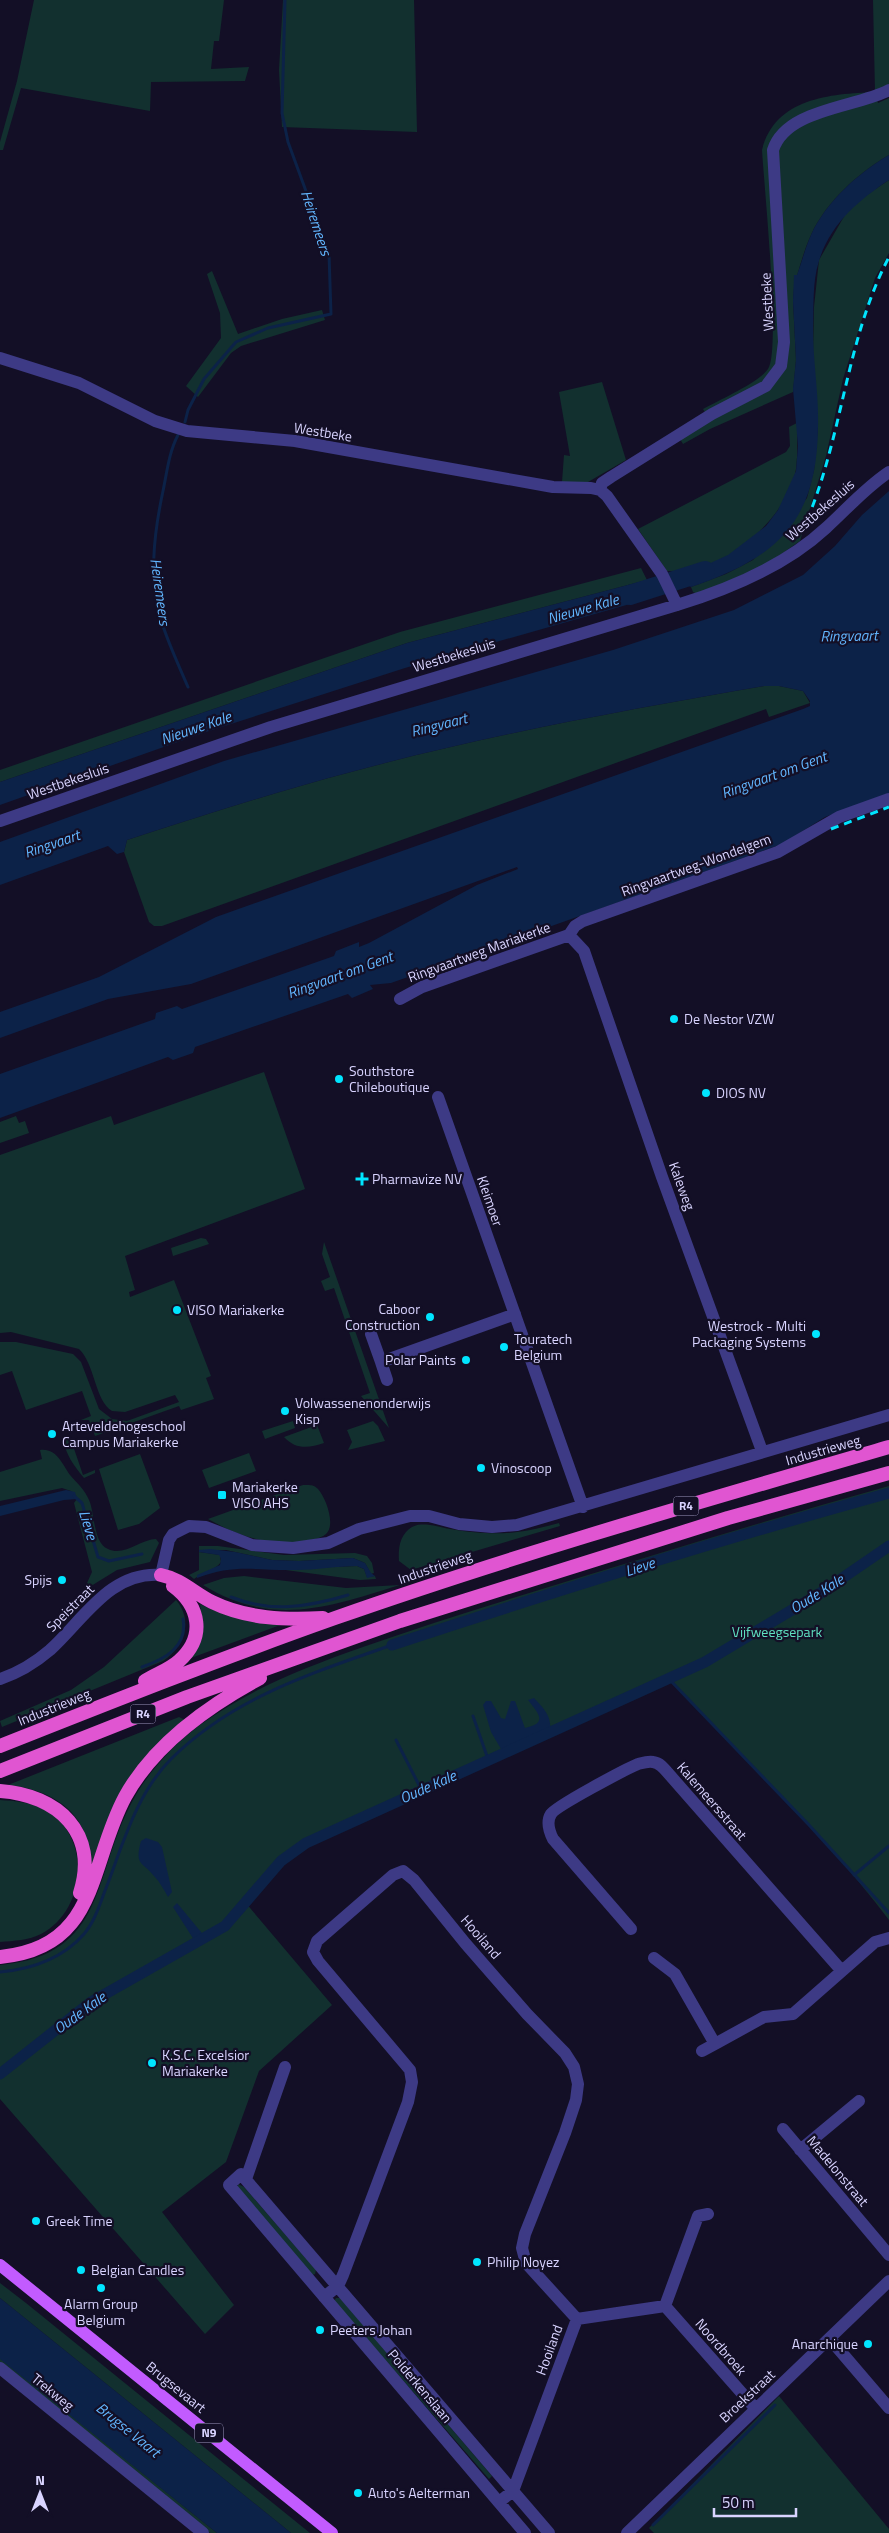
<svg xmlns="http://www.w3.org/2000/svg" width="889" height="2533" font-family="'Titillium Web',sans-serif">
	<rect width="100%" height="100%" fill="#130f26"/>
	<path fill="#12302f" d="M34 0H224L219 41H214L211 69 249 67 245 81 151 82 150 111 21 88 3 150H0V142L17 81Z
		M283 0H414L417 132 282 127 279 70Z
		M873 0H889V84L875 92 878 103 889 98V155C858 173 826 202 811 235 805 248 801 262 797 276L795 275 793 301 796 360 793 392 710 429 683 444 680 439 706 414 703 409C719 400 758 383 768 369 781 351 764 184 762 150 775 98 830 94 875 92Z
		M889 180V253L875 278 843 379 826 456 800 541 770 562 710 590 697 594 693 592 691 587 726 574 753 560 807 498 814 470 818 428 813 351 814 307 819 260 846 213 865 196Z
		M212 271 238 334 282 319 322 310 325 320 241 346 231 353 198 397 186 386 221 338 220 313 207 274Z
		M602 382 626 460 588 482H562L564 455 570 456 559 392Z
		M797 423C797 438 798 454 796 469 789 513 736 561 694 570 685 572 676 571 667 571L638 529 786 452 790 446 789 427Z
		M641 568 647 580 407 643 0 782V770L400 632Z
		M764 686H779L803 691 810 703 769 717 766 709 162 926H154L149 922 124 852 127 840C201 816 275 792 351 772 487 735 626 710 764 686Z
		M264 1072 305 1189 125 1256 135 1290 129 1292 130 1297 174 1280 211 1376 206 1378 214 1399 181 1410 179 1406 95 1436 93 1430 86 1433 83 1426 90 1423 89 1420H81L91 1416 82 1391 26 1410 12 1371 0 1375V1342H16L73 1354 81 1362 99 1409 112 1419 127 1421 179 1402 175 1395 125 1412 112 1411C95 1401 95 1364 79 1349L11 1332 0 1333V1155L111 1116 114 1125Z
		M16 1116 19 1123 25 1121 29 1133 0 1143V1122Z
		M201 1238 206 1239 209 1244 173 1256 171 1248Z
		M324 1242 389 1428 361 1396 370 1393 334 1288 325 1291 321 1281 330 1277 322 1254Z
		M293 1421 295 1428 265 1439 262 1431Z
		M373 1421 378 1426 385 1441 348 1450 352 1442 347 1430Z
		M317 1425 324 1443C309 1448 296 1450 284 1437Z
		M70 1437 83 1475 95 1470V1473L84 1478C75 1467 64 1453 64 1439Z
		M40 1450C57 1448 62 1464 70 1475 77 1483 85 1490 89 1500 95 1513 93 1543 108 1549 124 1557 141 1539 156 1539L159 1543 150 1562 117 1570 91 1586 87 1583 92 1572 74 1503 77 1499 71 1491 62 1488 0 1501V1472L42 1459Z
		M249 1453 256 1471 209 1488 202 1470Z
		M140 1454 160 1508 139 1524 118 1530 99 1469Z
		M303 1485C308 1485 314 1484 318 1489 326 1498 336 1525 326 1534 320 1539 311 1540 304 1541 269 1547 238 1536 208 1519Z
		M889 1486V1920C823 1833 744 1757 668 1679L306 1843 281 1861 245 1902 332 2005 259 2071 226 2162 162 2212 234 2305 205 2334 0 2099V1965C108 1955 92 1874 133 1800 149 1771 173 1745 200 1725 254 1687 301 1669 363 1647 417 1628 471 1611 526 1594 647 1557 767 1520 889 1486Z
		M559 1523 560 1526 411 1570 399 1561C398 1548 400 1534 412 1527 422 1521 439 1527 450 1529 494 1536 516 1535 559 1523Z
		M199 1546H218L284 1555 355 1553 367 1556 372 1563 374 1573 371 1574 365 1563 353 1558 299 1561 272 1560 226 1550H199Z
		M199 1552 220 1555 221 1562C216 1570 201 1573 194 1579L189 1575 199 1570Z
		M357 1566 364 1569 367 1577 375 1576 376 1579 360 1580 278 1569Z
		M244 1576 346 1588 400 1585C328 1607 273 1628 203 1585L224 1578Z
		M176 1600C194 1621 184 1647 163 1661L2 1727 0 1721 71 1690 104 1667Z
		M200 1604 213 1610 283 1624 191 1658 203 1631Z
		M179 1717 187 1721 147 1759 91 1874C89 1861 88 1844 84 1832 72 1801 38 1788 8 1785Z
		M0 1800C15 1801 31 1802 45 1810 92 1835 87 1910 41 1934 29 1940 14 1941 0 1942Z
		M238 2184 244 2187 316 2270 315 2274 310 2276 237 2189Z
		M0 2283 26 2303 310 2533H291L0 2298Z
		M336 2298H340L492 2476 489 2479 334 2301Z
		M0 2358 217 2533H210L0 2363Z
		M779 2396 889 2529V2533H654L649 2528Z"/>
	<path fill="#0c2248" d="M889 155V180C859 200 830 224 819 261 812 282 814 307 813 329 813 362 819 395 818 427 817 522 777 558 691 587L680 581 683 571 695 570 728 555 766 526 778 510 796 471 798 446 793 389 796 360 793 301 794 275H797C802 262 805 248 811 235 826 202 858 173 889 155Z
		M889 491V793L825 817 782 844 391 983 370 985 373 989 352 998 348 994 195 1047 193 1053 173 1060 168 1057 0 1118V1074L155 1019 156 1013 177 1006 182 1009 334 956 336 951 359 942V947L369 943 477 885 518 869 517 867 191 984 108 999 0 1038V1012L99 977 216 917 803 709 810 706V701L803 691 779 686H764C626 710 487 735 351 772 275 792 201 816 127 840L124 852 117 854 108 846 0 885V842L224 761 613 650 734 610 803 575 835 546 862 515Z
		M647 580 657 587 651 598 405 668 206 732 0 805V782L407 643Z
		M66 1490 75 1492 77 1499 64 1500 0 1516V1506Z
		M210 1549 235 1552 272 1560 299 1561 353 1558 365 1563 371 1573 375 1576 367 1578 364 1569 357 1566C337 1566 316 1570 296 1570 257 1571 236 1563 197 1578V1575L220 1565 221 1559 219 1555 199 1552V1550Z
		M534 1698C545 1710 552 1716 550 1733L504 1754 491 1732 483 1705 486 1701H491L501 1718 505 1719 511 1701H515L525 1728C548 1723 539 1714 528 1700Z
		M146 1838 158 1842 162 1847 172 1892 168 1897C164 1890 160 1882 154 1876 143 1862 134 1866 141 1841Z
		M177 1903 206 1938 196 1943 173 1907Z
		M0 2298 291 2533H217L0 2359Z"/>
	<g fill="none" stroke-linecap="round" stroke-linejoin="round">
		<path stroke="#0c2248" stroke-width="3" d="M185 422 188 410 204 379 236 342 268 328 331 314 329 254 288 142 282 113 285 0
			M178 435C169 452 167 472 163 491 154 533 148 581 162 623 169 645 179 666 188 687
			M74 1496 82 1503 98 1557 109 1561 142 1554
			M231 1597C271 1613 308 1607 348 1595
			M142 1667C165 1659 188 1647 183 1619
			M669 1679 809 1825 889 1913
			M473 1716 489 1762
			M396 1740 422 1791
			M854 1875 889 1846
			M0 1972C33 1969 62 1959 84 1934 96 1920 101 1900 108 1883 124 1840 138 1792 171 1759 232 1698 312 1673 392 1645
			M653 2525 775 2405"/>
		<path stroke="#0c2248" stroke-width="11" d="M392 1645C556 1591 722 1539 889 1493
			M0 2074 91 2002 225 1926 281 1861 306 1843 705 1662 822 1592 889 1546"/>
		<path stroke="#0c2248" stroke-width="20" d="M630 595 705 571"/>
		<path stroke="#3d3a85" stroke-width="12" d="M0 358 79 383 155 421 187 431 295 441 553 487 591 488 600 490 607 496 662 574 677 605
			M600 490 602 483 611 477 712 414 766 386 781 366 784 342 773 150C786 109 854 108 889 90
			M0 821 271 727 677 605C730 589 785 566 826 528 847 509 865 488 889 472
			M569 935 584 951 662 1177 762 1451
			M569 935 575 926 583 921 778 852 839 817 889 799
			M400 999 422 987 569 935
			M438 1097 583 1507
			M371 1334 381 1362 515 1314
			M381 1362 387 1380
			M161 1575 169 1540 173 1534 189 1526 206 1527 252 1545 293 1548 328 1543 359 1529 410 1516H429L459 1524 492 1527 517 1525 889 1415
			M631 1929 553 1839C549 1831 546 1822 551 1814 556 1806 626 1769 638 1764 642 1763 648 1761 653 1762 660 1763 664 1768 668 1773L841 1970
			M654 1958 675 1974 715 2044 764 2017 793 2014 875 1942 889 1938
			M702 2051 715 2044
			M783 2129 889 2255
			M800 2150 859 2101
			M246 2179 285 2067
			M708 2214 698 2216 665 2306 755 2408
			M324 2297 338 2286 343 2275 408 2102 412 2082 410 2070 318 1961 313 1952 317 1941 393 1875 403 1871 414 1880 465 1943 527 2014 565 2053 574 2067 578 2084 576 2100 565 2133 525 2234 522 2248 526 2263 577 2319 513 2491 499 2502
			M577 2319 665 2306
			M830 2339 889 2408
			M0 2368 203 2533
			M525 2533 229 2185 241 2174 549 2533
			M627 2533 889 2281"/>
		<path stroke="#3d3a85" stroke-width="12" d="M0 1679C18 1673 36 1662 50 1650 84 1619 110 1571 161 1575"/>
		<path stroke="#c25bff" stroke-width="12" d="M0 2265 332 2533"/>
		<path stroke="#e055d1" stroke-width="14" d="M161 1575C181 1579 194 1593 212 1602 247 1619 285 1620 323 1618
			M145 1681C156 1674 169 1670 179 1661 206 1637 200 1606 173 1586
			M0 1746C111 1702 222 1658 335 1618 517 1554 703 1501 889 1447
			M0 1771 187 1697 400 1621 728 1518 889 1473
			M0 1791C58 1795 99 1833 80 1893
			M0 1957C99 1948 88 1866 125 1797 154 1744 208 1706 260 1678"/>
		<path stroke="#00e5ff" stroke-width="3" stroke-dasharray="8 6" stroke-linecap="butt" d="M807 520C843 435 846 339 889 257
			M831 829 889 807"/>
	</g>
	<g fill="#00e5ff" stroke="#130f26" stroke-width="2">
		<circle cx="674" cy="1019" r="5"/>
		<circle cx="339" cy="1079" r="5"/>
		<circle cx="706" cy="1093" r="5"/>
		<path d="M359.5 1171.5h5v5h5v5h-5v5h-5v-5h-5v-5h5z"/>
		<circle cx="177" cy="1310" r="5"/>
		<circle cx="430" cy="1317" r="5"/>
		<circle cx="816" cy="1334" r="5"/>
		<circle cx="504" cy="1347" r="5"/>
		<circle cx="466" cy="1360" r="5"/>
		<circle cx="285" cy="1411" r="5"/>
		<circle cx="52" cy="1434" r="5"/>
		<circle cx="481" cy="1468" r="5"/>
		<rect x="217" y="1490" width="10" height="10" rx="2.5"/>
		<circle cx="62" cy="1580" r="5"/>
		<circle cx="152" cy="2063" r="5"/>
		<circle cx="36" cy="2221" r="5"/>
		<circle cx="477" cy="2262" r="5"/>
		<circle cx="81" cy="2270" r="5"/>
		<circle cx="101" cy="2288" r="5"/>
		<circle cx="320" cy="2330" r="5"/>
		<circle cx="868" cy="2344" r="5"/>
		<circle cx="358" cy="2493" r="5"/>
	</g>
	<g text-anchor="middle" stroke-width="4.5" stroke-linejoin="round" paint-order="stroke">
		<g fill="#130f26" stroke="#9e99be" stroke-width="1">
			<rect x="673.5" y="1496.5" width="25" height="19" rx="4"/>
			<rect x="130.5" y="1704.5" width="25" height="19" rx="4"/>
			<rect x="195" y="2423.5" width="28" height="19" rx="4"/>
		</g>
		<g font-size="12" font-weight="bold" fill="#d9d4ff">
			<text x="686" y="1510">R4</text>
			<text x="143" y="1718">R4</text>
			<text x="209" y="2437">N9</text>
		</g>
		<g font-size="14" fill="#d9d4ff" stroke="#130f26">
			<text transform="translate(767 302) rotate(-93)" y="5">Westbeke</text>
			<text transform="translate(323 432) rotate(9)" y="5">Westbeke</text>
			<text transform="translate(820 510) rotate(-41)" y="5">Westbekesluis</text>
			<text transform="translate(454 655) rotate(-17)" y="5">Westbekesluis</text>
			<text transform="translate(68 781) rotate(-19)" y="5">Westbekesluis</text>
			<text transform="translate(696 865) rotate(-20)" y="5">Ringvaartweg-Wondelgem</text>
			<text transform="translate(479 952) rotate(-20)" y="5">Ringvaartweg Mariakerke</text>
			<text transform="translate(682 1186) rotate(70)" y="5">Kaleweg</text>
			<text transform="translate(490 1201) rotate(71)" y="5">Kleimoer</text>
			<text transform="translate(823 1450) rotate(-16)" y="5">Industrieweg</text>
			<text transform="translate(435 1567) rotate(-19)" y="5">Industrieweg</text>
			<text transform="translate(70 1608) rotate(-45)" y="5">Speistraat</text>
			<text transform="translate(54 1707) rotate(-22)" y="5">Industrieweg</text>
			<text transform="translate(712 1801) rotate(49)" y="5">Kalemeersstraat</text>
			<text transform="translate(481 1937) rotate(49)" y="5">Hooiland</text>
			<text transform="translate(838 2171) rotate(50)" y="5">Madelonstraat</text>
			<text transform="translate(721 2347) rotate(49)" y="5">Noordbroek</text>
			<text transform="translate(549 2350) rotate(-70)" y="5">Hooiland</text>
			<text transform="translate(420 2386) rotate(50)" y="5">Polderkenslaan</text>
			<text transform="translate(176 2387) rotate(39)" y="5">Brugsevaart</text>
			<text transform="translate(53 2392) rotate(39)" y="5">Trekweg</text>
			<text transform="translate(747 2396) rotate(-43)" y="5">Broekstraat</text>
		</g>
		<g font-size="14" fill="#d9d4ff" stroke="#130f26" text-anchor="start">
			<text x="684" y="1024">De Nestor VZW</text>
			<text x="349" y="1076">Southstore<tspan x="349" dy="16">Chileboutique</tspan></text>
			<text x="716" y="1098">DIOS NV</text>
			<text x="372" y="1184">Pharmavize NV</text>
			<text x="420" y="1314" text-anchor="end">Caboor<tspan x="420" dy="16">Construction</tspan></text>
			<text x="187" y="1315">VISO Mariakerke</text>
			<text x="806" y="1331" text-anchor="end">Westrock - Multi<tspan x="806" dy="16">Packaging Systems</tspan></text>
			<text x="514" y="1344">Touratech<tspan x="514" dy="16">Belgium</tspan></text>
			<text x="456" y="1365" text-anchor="end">Polar Paints</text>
			<text x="295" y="1408">Volwassenenonderwijs<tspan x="295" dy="16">Kisp</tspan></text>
			<text x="62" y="1431">Arteveldehogeschool<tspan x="62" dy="16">Campus Mariakerke</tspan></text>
			<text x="491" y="1473">Vinoscoop</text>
			<text x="232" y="1492">Mariakerke<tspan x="232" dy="16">VISO AHS</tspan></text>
			<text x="52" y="1585" text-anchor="end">Spijs</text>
			<text x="162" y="2060">K.S.C. Excelsior<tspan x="162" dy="16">Mariakerke</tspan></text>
			<text x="46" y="2226">Greek Time</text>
			<text x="487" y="2267">Philip Noyez</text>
			<text x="91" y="2275">Belgian Candles</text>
			<text x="101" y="2309" text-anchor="middle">Alarm Group<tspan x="101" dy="16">Belgium</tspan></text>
			<text x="330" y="2335">Peeters Johan</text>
			<text x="858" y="2349" text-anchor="end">Anarchique</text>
			<text x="368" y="2498">Auto's Aelterman</text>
		</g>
		<g font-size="14" fill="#5fe0c0" stroke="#130f26">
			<text x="777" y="1637">Vijfweegsepark</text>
		</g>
		<g font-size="15" font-style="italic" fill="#62b6ff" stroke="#130f26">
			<text transform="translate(316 223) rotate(72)" y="5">Heiremeers</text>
			<text transform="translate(160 592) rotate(82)" y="5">Heiremeers</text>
			<text transform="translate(583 609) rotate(-16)" y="5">Nieuwe Kale</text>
			<text transform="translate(849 636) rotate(-1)" y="5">Ringvaart</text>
			<text transform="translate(439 725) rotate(-14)" y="5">Ringvaart</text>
			<text transform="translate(196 728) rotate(-19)" y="5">Nieuwe Kale</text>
			<text transform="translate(774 775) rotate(-20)" y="5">Ringvaart om Gent</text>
			<text transform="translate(52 844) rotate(-19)" y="5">Ringvaart</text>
			<text transform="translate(340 975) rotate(-20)" y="5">Ringvaart om Gent</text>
			<text transform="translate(88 1525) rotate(73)" y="5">Lieve</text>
			<text transform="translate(640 1567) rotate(-18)" y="5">Lieve</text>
			<text transform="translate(817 1594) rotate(-32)" y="5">Oude Kale</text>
			<text transform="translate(428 1787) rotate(-24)" y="5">Oude Kale</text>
			<text transform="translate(80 2013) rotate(-36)" y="5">Oude Kale</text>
			<text transform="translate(128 2430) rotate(39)" y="5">Brugse Vaart</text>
		</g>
	</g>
	<g transform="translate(40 2493)" stroke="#130f26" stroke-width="4" paint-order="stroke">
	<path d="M0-4L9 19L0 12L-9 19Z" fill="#d9d4ff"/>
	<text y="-8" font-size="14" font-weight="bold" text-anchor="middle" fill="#d9d4ff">N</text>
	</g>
	<path d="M714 2508v8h82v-8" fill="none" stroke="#d9d4ff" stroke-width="2.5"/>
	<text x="722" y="2508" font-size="15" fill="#d9d4ff" stroke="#130f26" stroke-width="4" paint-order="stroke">50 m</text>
</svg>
